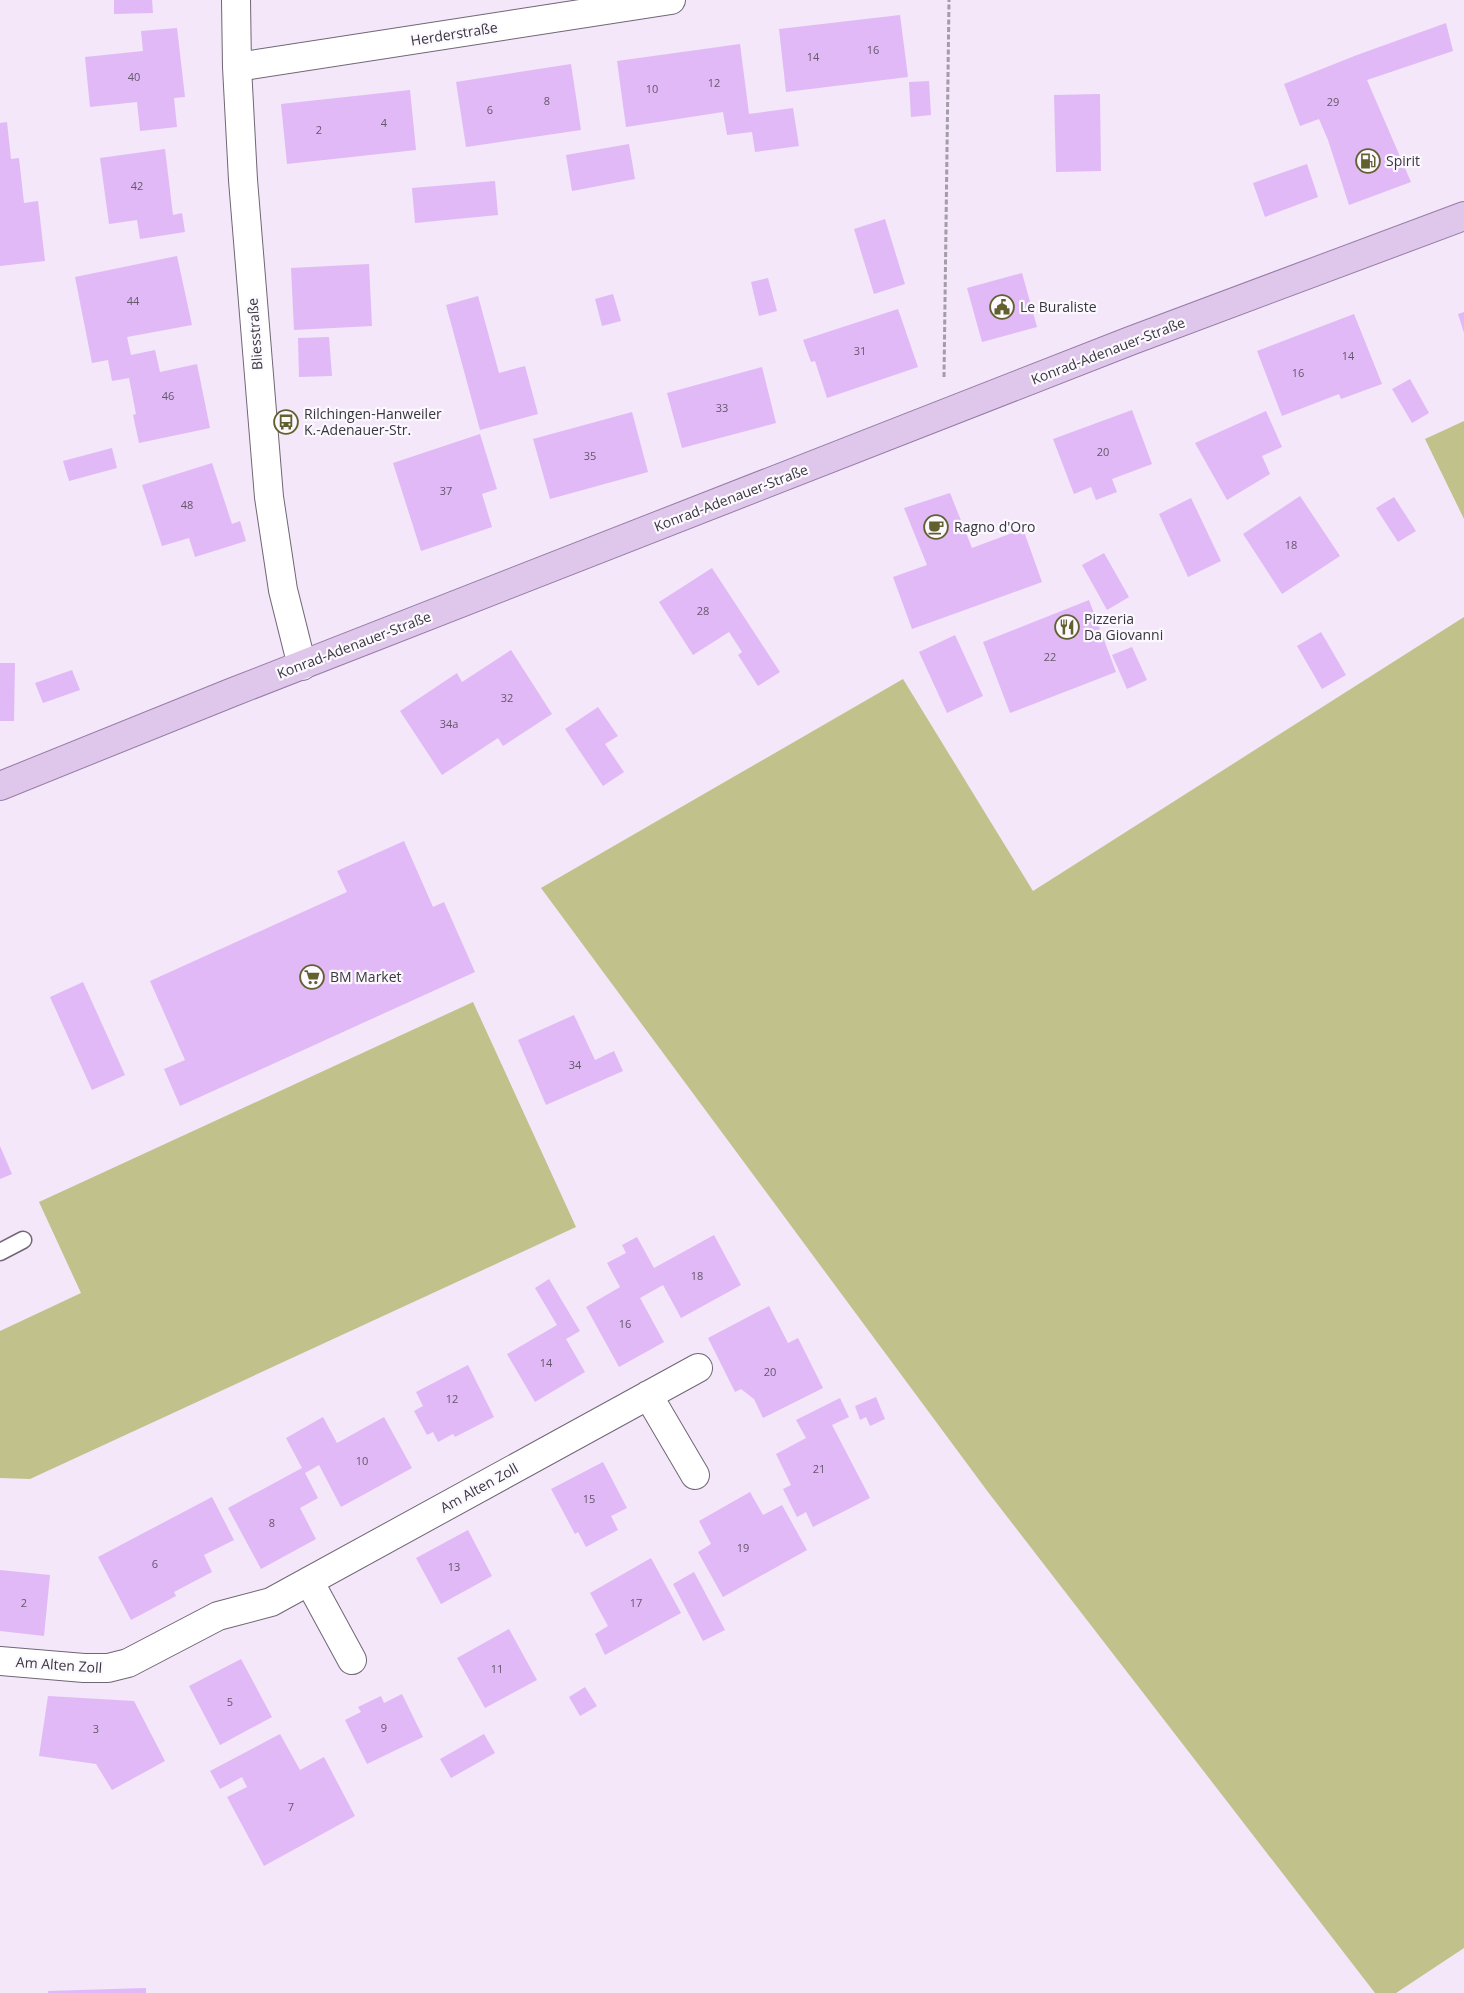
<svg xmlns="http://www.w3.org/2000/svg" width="1464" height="1993" font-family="'Open Sans',sans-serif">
	<rect width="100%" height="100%" fill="#f3e7f9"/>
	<path fill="#c1c18b" d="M1464 421V519L1425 439Z
		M1464 617V1948L1396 1993H1375L988 1492 541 888 903 679 1033 891Z
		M473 1002 576 1227 30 1479 0 1478V1331L81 1293 39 1202Z"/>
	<path fill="#e1b9f6" d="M114 0H152L153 13 114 14Z
		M900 15 908 77 786 92 779 29Z
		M1446 23 1453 51 1367 80 1411 182 1349 205 1328 140 1319 119 1300 126 1284 84 1357 55Z
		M177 28 185 97 174 98 177 127 140 131 137 102 90 107 85 57 143 51 141 31Z
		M740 44 749 114 793 108 799 146 755 152 752 132 727 135 723 112 626 127 617 61Z
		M571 64 581 130 466 147 456 82Z
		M929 81 931 115 911 117 909 82Z
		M410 90 416 150 287 164 281 104Z
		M1100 94 1101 171 1056 172 1054 95Z
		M7 122 11 159 19 158 24 203 38 201 45 261 0 266V123Z
		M629 144 635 179 572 191 566 155Z
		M165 149 173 215 182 213 185 232 140 239 137 220 109 224 100 158Z
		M1307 164 1318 197 1265 217 1253 183Z
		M495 181 498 215 415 223 412 188Z
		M885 219 905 284 874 294 854 229Z
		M177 256 192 325 127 337 131 355 155 350 160 372 197 364 210 428 139 443 133 415 136 414 129 378 112 381 108 360 92 363 75 277Z
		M369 264 372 326 294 330 291 268Z
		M1022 273 1037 327 982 342 967 288Z
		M768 278 777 311 759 316 751 282Z
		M613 294 621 321 602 326 595 299Z
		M478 296 499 373 525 366 538 414 480 430 446 305Z
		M898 309 918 367 827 398 815 361 811 362 803 340Z
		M1464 312V333L1458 314Z
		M1354 314 1382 384 1341 399 1339 394 1282 416 1257 351Z
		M329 337 332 376 299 377 298 338Z
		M762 367 776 423 682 448 667 393Z
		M1410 379 1429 413 1412 423 1392 389Z
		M1132 410 1152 464 1112 479 1117 492 1096 500 1091 487 1074 494 1053 439Z
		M1266 411 1282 447 1262 456 1270 474 1227 500 1195 443Z
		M632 412 648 472 550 499 533 439Z
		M480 434 497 489 482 494 492 527 421 551 393 463Z
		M112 448 117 468 69 481 63 461Z
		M212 463 232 524 240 521 246 541 195 557 189 538 162 546 142 485Z
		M950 493 972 548 1023 529 1042 582 912 629 893 577 927 565 904 508Z
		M1300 496 1340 556 1282 594 1243 534Z
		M1394 497 1416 531 1398 542 1376 508Z
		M1191 498 1221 561 1188 577 1159 514Z
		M1104 553 1129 597 1107 610 1082 565Z
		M712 568 780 672 758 686 738 655 742 652 729 632 693 655 659 602Z
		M1089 600 1116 672 1010 713 983 642Z
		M1321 632 1346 675 1322 689 1297 646Z
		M955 635 983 696 947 713 919 652Z
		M1132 647 1147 680 1127 689 1112 655Z
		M511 650 552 714 503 746 498 738 442 775 400 711 457 673 462 682Z
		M0 663H15L14 721H0Z
		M72 670 80 690 43 703 35 683Z
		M598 707 618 736 605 744 624 772 603 786 565 729Z
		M404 841 433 907 444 902 475 972 180 1106 164 1069 185 1060 150 981 347 892 337 871Z
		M83 982 125 1075 92 1090 50 997Z
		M574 1015 595 1060 614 1051 623 1071 546 1105 518 1040Z
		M0 1146 12 1174 0 1179Z
		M714 1235 741 1285 681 1318 663 1285 640 1298 664 1342 619 1367 586 1307 620 1287 607 1263 626 1253 622 1245 637 1237 654 1268Z
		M549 1279 580 1331 566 1339 585 1372 535 1402 507 1354 557 1325 535 1288Z
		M769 1306 788 1343 798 1338 823 1388 763 1418 754 1399 741 1389 735 1392 708 1338Z
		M468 1365 494 1417 455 1437 453 1434 438 1442 433 1432 427 1435 414 1411 423 1406 416 1392Z
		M876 1397 885 1419 870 1426 866 1417 860 1420 855 1406Z
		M840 1398 849 1417 832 1425 870 1498 813 1527 806 1512 797 1517 783 1489 791 1485 776 1454 806 1438 796 1420Z
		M323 1417 337 1443 384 1417 412 1468 341 1507 319 1465 305 1473 318 1498 300 1508 316 1539 261 1569 228 1508 302 1468 286 1438Z
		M603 1462 627 1508 611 1516 618 1530 586 1547 578 1532 575 1534 551 1489Z
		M750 1492 763 1515 782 1505 807 1550 723 1597 698 1552 711 1544 699 1521Z
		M212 1497 234 1540 204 1555 212 1572 174 1592 176 1596 131 1620 98 1557Z
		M468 1530 492 1576 441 1604 416 1558Z
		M651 1558 681 1613 605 1655 595 1634 608 1626 590 1593Z
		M0 1570 50 1575 44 1636 0 1631Z
		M694 1572 725 1630 703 1641 673 1584Z
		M509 1629 537 1680 485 1708 457 1658Z
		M241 1659 272 1717 220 1745 189 1686Z
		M585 1687 597 1706 580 1716 569 1697Z
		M402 1694 423 1737 367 1764 345 1720 361 1712 358 1707 381 1696 384 1703Z
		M48 1696 134 1701 165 1761 112 1790 96 1764 39 1756Z
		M280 1734 300 1770 324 1757 355 1816 264 1866 227 1797 247 1787 242 1777 220 1789 210 1771Z
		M484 1734 495 1753 451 1778 440 1759Z
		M146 1988V1993H48V1991Z"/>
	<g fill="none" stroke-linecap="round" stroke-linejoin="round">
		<g stroke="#706675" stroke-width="19">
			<path id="service" d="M0 1252 23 1240"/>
		</g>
		<g stroke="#706675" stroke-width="30">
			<path id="minor" d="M236 0 237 67 243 180 269 497 283 590 302 666
				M237 67 671 0
				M648 1395 695 1475
				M309 1581 352 1660
				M0 1661 84 1668H108L128 1663 218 1616 271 1602 698 1368"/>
		</g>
		<g stroke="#977ca6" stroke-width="30">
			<path id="primary" d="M0 786 233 692 1130 341 1464 216"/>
		</g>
		<path stroke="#a49ca9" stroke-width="3" stroke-dasharray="5 2.5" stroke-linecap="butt" d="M944 377 949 0"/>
		<use href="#service" stroke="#fff" stroke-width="16"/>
		<use href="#minor" stroke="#fff" stroke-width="28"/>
		<use href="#primary" stroke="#dfc7eb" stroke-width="28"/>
	</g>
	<defs>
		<g id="fuel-ring" transform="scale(1.25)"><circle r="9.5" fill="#fcf8ff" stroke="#62612e" stroke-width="1.5"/><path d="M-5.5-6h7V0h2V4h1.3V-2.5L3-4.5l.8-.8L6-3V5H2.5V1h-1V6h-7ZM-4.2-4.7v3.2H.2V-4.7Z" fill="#62612e"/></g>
		<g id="civic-ring" transform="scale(1.25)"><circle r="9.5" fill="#fcf8ff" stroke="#62612e" stroke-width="1.5"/><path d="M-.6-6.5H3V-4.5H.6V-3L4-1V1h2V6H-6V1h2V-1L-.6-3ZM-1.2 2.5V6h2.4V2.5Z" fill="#62612e"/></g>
		<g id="bus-ring" transform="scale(1.25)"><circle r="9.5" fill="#fcf8ff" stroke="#62612e" stroke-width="1.5"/><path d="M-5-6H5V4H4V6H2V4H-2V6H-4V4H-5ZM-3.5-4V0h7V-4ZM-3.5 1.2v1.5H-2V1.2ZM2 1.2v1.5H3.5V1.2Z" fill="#62612e"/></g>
		<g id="cafe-ring" transform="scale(1.25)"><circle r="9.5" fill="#fcf8ff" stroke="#62612e" stroke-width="1.5"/><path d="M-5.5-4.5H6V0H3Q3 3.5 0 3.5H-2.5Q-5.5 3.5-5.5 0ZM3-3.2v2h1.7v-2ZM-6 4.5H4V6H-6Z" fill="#62612e"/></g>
		<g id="restaurant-ring" transform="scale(1.25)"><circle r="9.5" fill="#fcf8ff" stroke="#62612e" stroke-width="1.5"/><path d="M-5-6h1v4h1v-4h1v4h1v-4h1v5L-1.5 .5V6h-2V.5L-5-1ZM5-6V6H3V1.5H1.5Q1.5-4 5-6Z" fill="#62612e"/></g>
		<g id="supermarket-ring" transform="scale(1.25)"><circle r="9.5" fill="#fcf8ff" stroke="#62612e" stroke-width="1.5"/><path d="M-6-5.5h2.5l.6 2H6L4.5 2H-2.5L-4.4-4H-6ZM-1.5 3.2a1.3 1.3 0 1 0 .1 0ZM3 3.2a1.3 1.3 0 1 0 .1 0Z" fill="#62612e"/></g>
	</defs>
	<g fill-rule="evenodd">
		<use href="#fuel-ring" x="1368" y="161"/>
		<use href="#civic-ring" x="1002" y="307"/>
		<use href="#bus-ring" x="286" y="422"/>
		<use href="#cafe-ring" x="936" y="527"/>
		<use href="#restaurant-ring" x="1067" y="627"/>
		<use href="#supermarket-ring" x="312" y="977"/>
	</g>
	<g text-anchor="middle" stroke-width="4.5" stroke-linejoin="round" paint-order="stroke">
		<g font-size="11" fill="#64576b">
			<text x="873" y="54">16</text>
			<text x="813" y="61">14</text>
			<text x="134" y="81">40</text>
			<text x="714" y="87">12</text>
			<text x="652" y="93">10</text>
			<text x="547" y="105">8</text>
			<text x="1333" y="106">29</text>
			<text x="490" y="114">6</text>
			<text x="384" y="127">4</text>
			<text x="319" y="134">2</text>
			<text x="137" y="190">42</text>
			<text x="133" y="305">44</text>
			<text x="860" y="355">31</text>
			<text x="1348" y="360">14</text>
			<text x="1298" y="377">16</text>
			<text x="168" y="400">46</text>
			<text x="722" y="412">33</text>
			<text x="1103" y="456">20</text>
			<text x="590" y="460">35</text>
			<text x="446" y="495">37</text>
			<text x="187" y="509">48</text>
			<text x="1291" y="549">18</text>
			<text x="703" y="615">28</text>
			<text x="1050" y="661">22</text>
			<text x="507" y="702">32</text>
			<text x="449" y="728">34a</text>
			<text x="575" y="1069">34</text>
			<text x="697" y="1280">18</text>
			<text x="625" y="1328">16</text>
			<text x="546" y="1367">14</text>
			<text x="770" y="1376">20</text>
			<text x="452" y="1403">12</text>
			<text x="362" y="1465">10</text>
			<text x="819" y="1473">21</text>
			<text x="589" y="1503">15</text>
			<text x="272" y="1527">8</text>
			<text x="743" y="1552">19</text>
			<text x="155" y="1568">6</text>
			<text x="454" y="1571">13</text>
			<text x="24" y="1607">2</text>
			<text x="636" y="1607">17</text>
			<text x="497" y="1673">11</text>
			<text x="230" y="1706">5</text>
			<text x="384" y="1732">9</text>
			<text x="96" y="1733">3</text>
			<text x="291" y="1811">7</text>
		</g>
		<g font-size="14" fill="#3a363d" stroke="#fcf8ff">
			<text transform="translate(454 34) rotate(-9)" y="5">Herderstraße</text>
			<text transform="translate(255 334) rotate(-94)" y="5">Bliesstraße</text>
			<text transform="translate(1108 351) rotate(-21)" y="5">Konrad-Adenauer-Straße</text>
			<text transform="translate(731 498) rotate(-21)" y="5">Konrad-Adenauer-Straße</text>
			<text transform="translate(354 645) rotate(-21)" y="5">Konrad-Adenauer-Straße</text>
			<text transform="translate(479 1488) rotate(-29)" y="5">Am Alten Zoll</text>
			<text transform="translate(59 1665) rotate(4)" y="5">Am Alten Zoll</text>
		</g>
		<g font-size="14" fill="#3a363d" stroke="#fcf8ff" text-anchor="start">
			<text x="1386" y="166">Spirit</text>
			<text x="1020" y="312">Le Buraliste</text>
			<text x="304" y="419">Rilchingen-Hanweiler<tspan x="304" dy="16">K.-Adenauer-Str.</tspan></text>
			<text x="954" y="532">Ragno d'Oro</text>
			<text x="1084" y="624">Pizzeria<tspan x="1084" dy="16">Da Giovanni</tspan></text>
			<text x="330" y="982">BM Market</text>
		</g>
	</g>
</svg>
